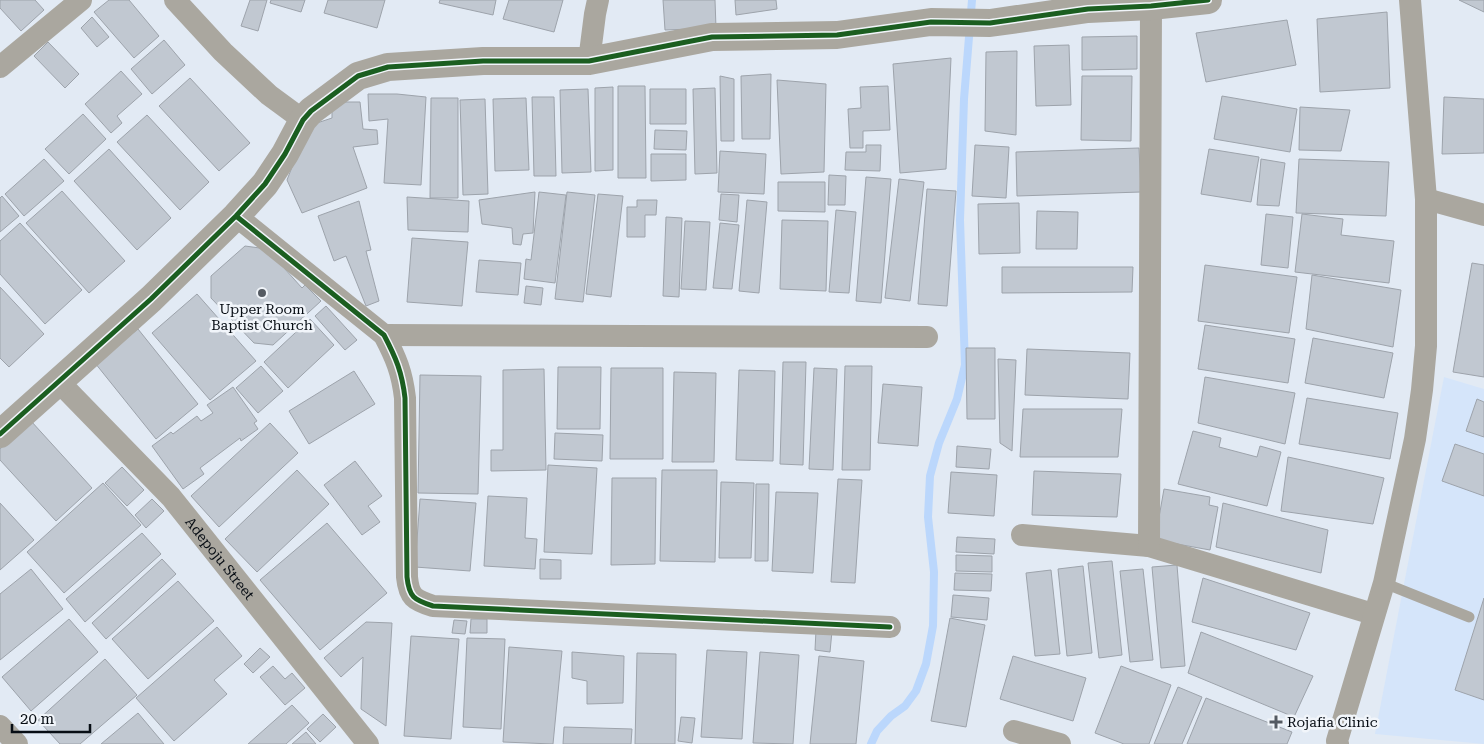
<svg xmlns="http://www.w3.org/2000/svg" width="1484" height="744" font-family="'Roboto Serif',serif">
	<rect width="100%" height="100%" fill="#e2eaf4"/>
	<path fill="#d5e5fa" d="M1444 377 1484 389V744L1375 734Z"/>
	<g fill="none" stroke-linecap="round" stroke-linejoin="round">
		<path stroke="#bbd7fc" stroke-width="8" d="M871 744 877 731 891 716 905 706 916 691 926 664 933 626 934 572 928 517 930 476 939 443 957 399 965 365 960 220 964 99 972 0"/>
	</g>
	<path fill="#c1c8d1" stroke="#9da3ab" d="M0 0H35L44 10 21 31 0 8Z
		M109 0H129L159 36 134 58 94 12Z
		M250 0H267L258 31 241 26Z
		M271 0H305L301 12 270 3Z
		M328 0H385L377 28 324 13Z
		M440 0H496L493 15 439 3Z
		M509 0H563L554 32 503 19Z
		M663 0H715L716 28 665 30Z
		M735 0H776L777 9 736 15Z
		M1459 0H1484V12Z
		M1387 12 1390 88 1320 92 1317 19Z
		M92 17 109 37 97 47 81 28Z
		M1287 20 1296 65 1206 82 1196 33Z
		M1137 36V69L1082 70V37Z
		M164 40 185 65 152 94 131 69Z
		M48 42 79 74 65 88 34 56Z
		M1069 45 1071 105 1036 106 1034 46Z
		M1017 51 1016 135 985 131 986 52Z
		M951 58 946 169 900 173 893 64Z
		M121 71 142 94 117 116 122 123 111 133 85 104Z
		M771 74 770 139H742L741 76Z
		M720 76 734 79V141H721Z
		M1082 76H1132L1131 141 1081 140Z
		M190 78 250 143 219 171 159 106Z
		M777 80 826 84 824 172 781 174Z
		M618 86H645L646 178H618Z
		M888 86 890 130 863 131V148H850L848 109 861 108 860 87Z
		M613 87V170L595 171V88Z
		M715 88 717 173 695 174 693 89Z
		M588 89 591 172 562 173 560 90Z
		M650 89H686V124H650Z
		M368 94H397L426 97 421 185 384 183 388 119 369 121Z
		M1222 96 1297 109 1290 152 1214 139Z
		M532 97H554L556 176H534Z
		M1444 97 1484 99V153L1442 154Z
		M431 98H458V198H430Z
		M526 98 529 170 495 171 493 99Z
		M485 99 488 194 463 195 460 100Z
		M332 102H360L363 129 377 130 378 144 353 147 367 188 302 213 287 180 308 126 332 118Z
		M1300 107 1350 110 1341 151 1299 150Z
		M83 114 106 139 69 174 45 149Z
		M147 115 209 182 180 210 117 142Z
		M655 130 687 131 686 150 654 149Z
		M866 145H881L880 171 845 170 846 152H866Z
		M975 145 1009 147 1006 198 972 196Z
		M1139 148 1141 192 1017 196 1016 152Z
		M109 149 171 218 137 250 74 181Z
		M1209 149 1259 157 1251 202 1201 194Z
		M720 151 766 154 764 194 718 192Z
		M651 154H686V180L651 181Z
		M44 159 64 181 24 216 5 194Z
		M1261 159 1285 163 1279 206 1257 205Z
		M1299 159 1389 162 1386 216 1296 213Z
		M829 175 846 176 845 205H828Z
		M866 177 891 179 881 303 856 301Z
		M899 179 924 182 910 301 885 298Z
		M778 182H825V212L778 211Z
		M927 189 956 191 947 306 918 304Z
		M62 191 125 261 89 293 26 223Z
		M535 192 533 233 523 234 521 245 513 244 512 228 482 224 479 200Z
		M539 192 566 195 555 283 524 279 526 259 531 260Z
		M567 192 595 195 583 302 555 299Z
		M598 194 623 196 611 297 586 294Z
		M721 194 739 195 737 222 719 220Z
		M2 196 19 216 0 232V198Z
		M407 197 469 201 468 232 408 230Z
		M637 200H657L656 215H645V237H627V207H637Z
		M747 200 767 202 759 293 739 291Z
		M359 201 371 250 366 251 379 301 366 306 346 256 334 261 318 216Z
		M1019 203 1020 253 979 254 978 204Z
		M836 210 856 212 849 293 829 292Z
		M1037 211 1078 212 1077 249H1036Z
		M1266 214 1293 217 1288 268 1261 265Z
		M1302 214 1343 219 1341 235 1394 241 1389 283 1295 272Z
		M666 217 682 218 679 297 663 296Z
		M782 220 828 221 826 291 780 289Z
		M685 221 710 222 706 290 681 289Z
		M20 223 82 290 45 324 0 274V241Z
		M720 223 739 225 732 289 713 288Z
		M412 238 468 242 462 306 407 302Z
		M245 246 267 249 302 288 305 285 321 301 273 345 254 343 211 298V276Z
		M479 260 521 263 518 295 476 292Z
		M1472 263 1484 265V377L1453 372Z
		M1205 265 1297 277 1289 333 1198 321Z
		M1002 267H1133L1132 292 1002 293Z
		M1312 275 1401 290 1393 347 1306 329Z
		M526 286 543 288 541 305 524 303Z
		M0 287 44 334 9 367 0 358Z
		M197 294 256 361 210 400 152 333Z
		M326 306 357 340 345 350 315 316Z
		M310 319 334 345 288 388 264 362Z
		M1205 325 1295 339 1288 383 1198 369Z
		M138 329 198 404 156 439 95 363Z
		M1313 338 1393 353 1384 398 1305 383Z
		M966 348H995V419H967Z
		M1027 349 1130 353 1128 399 1025 395Z
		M998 359 1016 360 1012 451 1000 443Z
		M783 362H806L803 465 780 464Z
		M261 366 283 391 258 413 236 388Z
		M845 366H872L870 470H842Z
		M558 367H601L600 429H557Z
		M611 368H663V459H610Z
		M814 368 837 369 833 470 809 469Z
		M544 369 546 470 491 471V450H503V370Z
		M739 370 775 371 773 461 736 460Z
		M354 371 375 404 309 444 289 411Z
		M674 372 716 373 714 462H672Z
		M420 375 481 376 478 494 418 493Z
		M1205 377 1295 393 1285 444 1198 423Z
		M883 384 922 387 918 446 878 443Z
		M233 387 257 421 254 423 258 429 241 441 240 438 200 468 204 474 183 489 152 446 171 432 173 434 197 416 201 421 213 413 207 405Z
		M1307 398 1398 413 1390 459 1299 444Z
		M1477 399 1484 402V437L1466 431Z
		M1023 409H1122L1118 457H1020Z
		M31 421 92 488 56 521 0 460V449Z
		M270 423 298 453 219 527 191 496Z
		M1193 431 1221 438 1219 447 1257 457 1260 446 1281 452 1267 506 1178 484Z
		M555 433 603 435 602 461 554 459Z
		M1455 444 1484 454V496L1442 481Z
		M957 446 991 449 989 469 956 467Z
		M1288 457 1384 478 1373 524 1281 511Z
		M355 461 382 496 368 506 380 522 362 535 324 485Z
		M548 465 597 468 592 554 544 552Z
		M122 467 144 490 127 506 105 483Z
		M297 470 329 504 257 572 225 539Z
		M662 470H717L715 562 660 561Z
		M1034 471 1121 474 1117 517 1032 515Z
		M951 472 997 475 994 516 948 513Z
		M612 478H656L655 564 611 565Z
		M838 479 862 480 855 583 831 582Z
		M721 482 754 483 751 558H719Z
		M103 483 141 525 64 593 27 552Z
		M756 484H769L768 561H755Z
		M1164 489 1210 497 1209 505 1218 507 1210 550 1155 540Z
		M776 492 818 493 813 573 772 571Z
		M488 496 527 498 525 538 537 539 535 569 484 566Z
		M152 499 164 511 146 528 135 515Z
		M420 499 476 503 470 571 415 567Z
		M0 503 34 540 0 570Z
		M1223 503 1328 530 1321 573 1216 547Z
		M327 523 387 593 320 650 260 580Z
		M142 533 161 554 85 622 66 599Z
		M957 537 995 539 994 554 956 552Z
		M956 555 992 556V572L956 571Z
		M162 559 176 574 106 639 92 623Z
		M540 559 561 560V579H540Z
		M1112 561 1122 655 1099 658 1088 563Z
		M1177 565 1185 666 1161 668 1152 567Z
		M1083 566 1092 653 1067 656 1058 569Z
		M31 569 63 609 0 660V594Z
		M1143 569 1153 660 1130 662 1120 571Z
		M1051 570 1060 654 1035 656 1026 573Z
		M955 573 992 574 991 591 954 590Z
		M1203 578 1310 613 1296 650 1192 622Z
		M178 581 214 621 148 679 112 639Z
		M953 595 989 598 987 620 951 617Z
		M1484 598V700L1455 690Z
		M950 618 985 625 966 727 931 721Z
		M69 619 98 652 31 711 2 677Z
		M471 619H487V633H470Z
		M454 620 467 621 465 634 452 633Z
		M366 622 392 623 386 726 361 709 363 657 341 677 324 658Z
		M217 627 242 656 214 680 227 694 174 741 136 698Z
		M816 630 832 631 830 652 815 650Z
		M1201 632 1313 676 1294 717 1188 673Z
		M411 636 459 639 451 739 404 736Z
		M467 638 505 639 501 729 463 727Z
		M509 647 562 651 553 744 503 742Z
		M260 648 270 657 253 673 244 664Z
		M707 650 747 652 742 739 701 737Z
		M572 652 624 656 623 703 587 704V681L572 678Z
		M760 652 799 655 793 744 753 743Z
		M637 653 676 654 675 744H635Z
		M819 656 864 661 856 744H810Z
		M1013 656 1086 678 1073 721 1000 699Z
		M105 659 137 695 80 744H60L38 720Z
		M273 666 285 679 292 673 305 688 285 705 260 677Z
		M1121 666 1171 685 1149 744H1124L1095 733Z
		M1178 687 1202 697 1182 744H1154Z
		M1206 698 1292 732 1287 744H1187Z
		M292 705 309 723 286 744H248Z
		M138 713 164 744H101Z
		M323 714 336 727 320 742 307 729Z
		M681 717 695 718 692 743 678 741Z
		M564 727 632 729 631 744H563Z
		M306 732 316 744H292Z"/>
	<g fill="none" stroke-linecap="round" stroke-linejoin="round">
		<path stroke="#aaa79f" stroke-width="11" d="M1384 583 1469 617"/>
		<g stroke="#aaa79f" stroke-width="22">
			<path d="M175 0 223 52 269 95 303 120"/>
			<path d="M589 61 595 14 598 0"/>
			<path d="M0 67 81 0"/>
			<path d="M1426 199 1484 215"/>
			<path d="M236 216 384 335C396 358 402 372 405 398L407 577C409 597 414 600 433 606L890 627"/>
			<path d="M384 335 927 337"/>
			<path id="s1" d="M59 382 171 497 368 744"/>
			<path d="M1022 535 1149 546 1373 614"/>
			<path d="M1149 546 1151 6"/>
			<path d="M0 726 17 744"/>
			<path d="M1014 731 1060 744"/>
			<path d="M1338 744 1337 741 1384 583 1415 439 1422 390 1426 346V199L1410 0"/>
		</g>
		<path stroke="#aaa79f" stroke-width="28" d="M0 434 151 299 236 216 265 184 285 154 303 120 311 111 358 76 388 67 483 61H589L712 37 837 35 931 22 990 23 1088 9 1151 6 1208 0"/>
		<g stroke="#f1f5fa" stroke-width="8">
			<path id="cycleway" d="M236 216 384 335C396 358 402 372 405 398L407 577C409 597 414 600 433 606L890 627
				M0 434 151 299 236 216 265 184 285 154 303 120 311 111 358 76 388 67 483 61H589L712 37 837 35 931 22 990 23 1088 9 1151 6 1208 0"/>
		</g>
		<use href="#cycleway" stroke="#1b5e20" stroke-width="5"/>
	</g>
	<g fill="#545a62" stroke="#f1f5fa" stroke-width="2">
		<circle cx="262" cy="293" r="5"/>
		<path d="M1273.5 714.5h5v5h5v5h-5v5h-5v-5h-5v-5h5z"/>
	</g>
	<g text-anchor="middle" stroke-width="5" stroke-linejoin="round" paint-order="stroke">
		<g font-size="14" fill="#070d14" stroke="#f1f5fa">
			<text x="262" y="314">Upper Room<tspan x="262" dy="16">Baptist Church</tspan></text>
			<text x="1287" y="727" text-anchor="start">Rojafia Clinic</text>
		</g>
		<g font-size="14" fill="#070d14" stroke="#f1f5fa">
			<text dy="5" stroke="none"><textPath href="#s1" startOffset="239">Adepoju Street</textPath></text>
		</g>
	</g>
	<path d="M12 724v8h78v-8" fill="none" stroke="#070d14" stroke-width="2.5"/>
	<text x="20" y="724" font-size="15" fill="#070d14" stroke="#f1f5fa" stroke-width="4" paint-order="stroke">20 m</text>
</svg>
